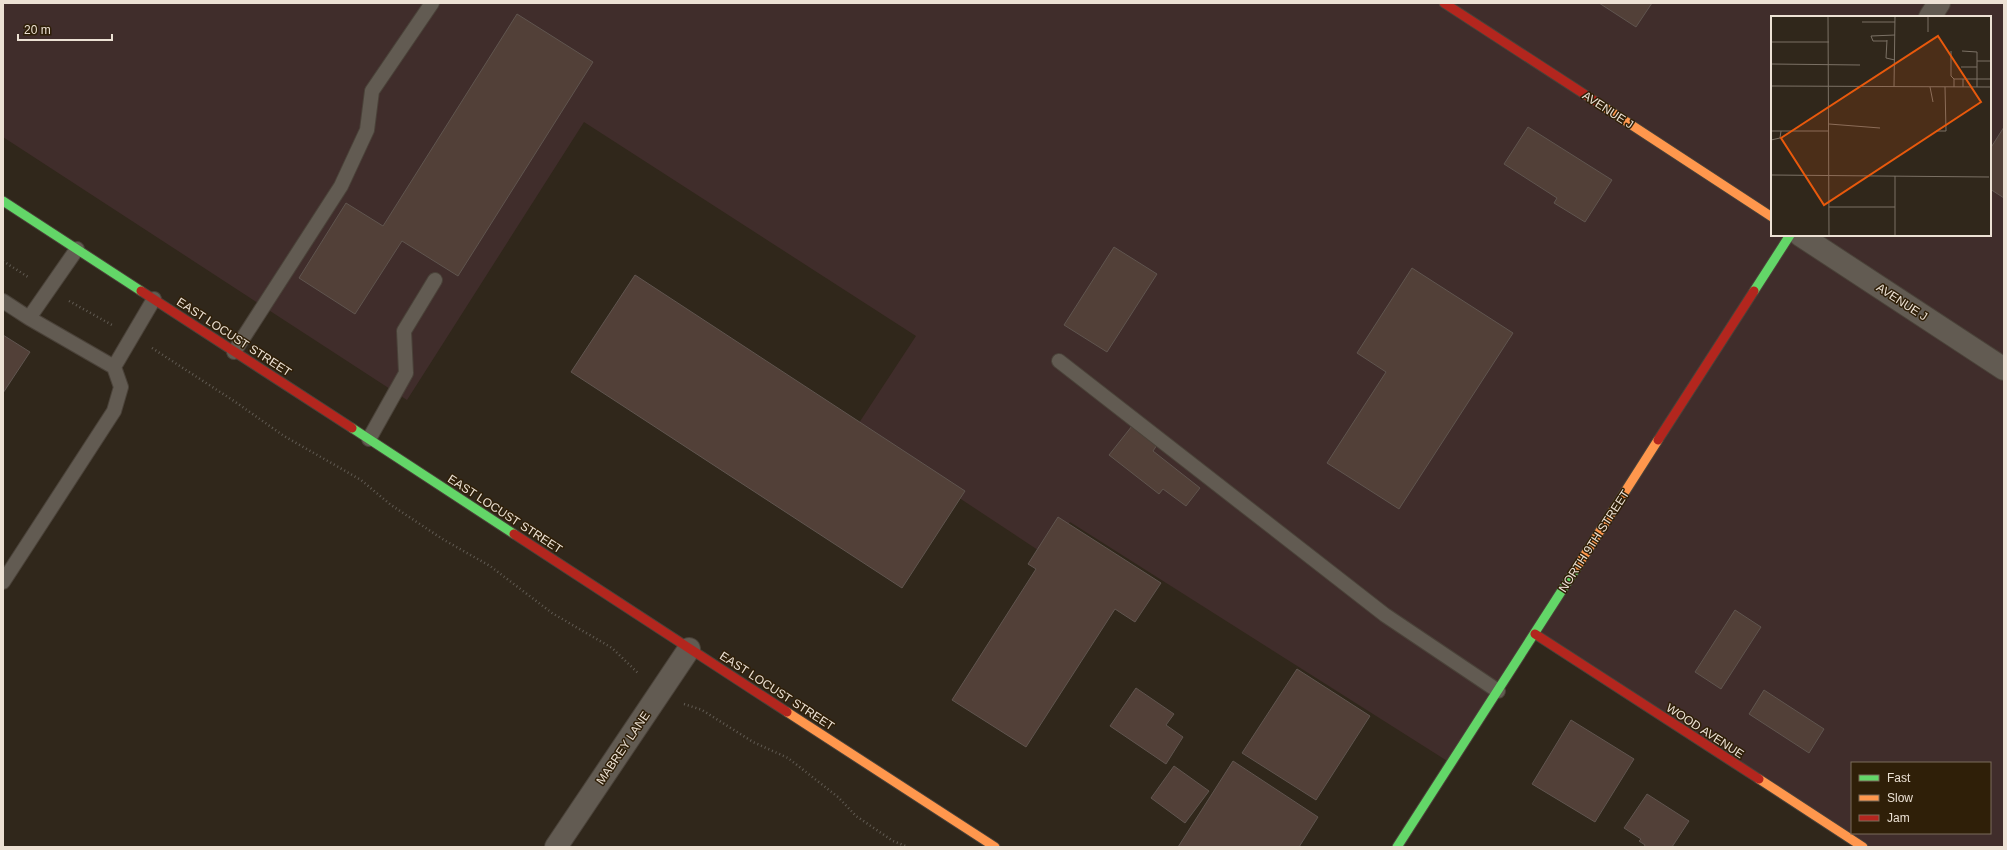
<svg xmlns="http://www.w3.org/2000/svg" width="2007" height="850" font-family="Helvetica,sans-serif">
	<rect width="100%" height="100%" fill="#30271b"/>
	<path fill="#402d2b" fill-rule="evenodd" d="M3 3H2004V847H1863L1535 634 1452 764 1070 522 1047 556 855 429 916 336 584 122 407 400 3 137ZM1772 17H1990V235H1772ZM1852 763H1990V833H1852Z"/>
	<path fill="#524038" stroke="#60554f" d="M1599 3H1652L1636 27Z
		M517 14 593 62 458 276 402 241 355 314 299 278 346 203 383 226Z
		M1528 127 1612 180 1585 222 1554 203 1557 198 1504 164Z
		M2004 127V198L1990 189V149Z
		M1114 247 1157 274 1107 352 1064 325Z
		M1412 268 1513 333 1399 509 1327 463 1386 372 1357 353Z
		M635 275 965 491 902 588 571 372Z
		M3 335 30 352 3 393Z
		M1132 426 1157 445 1153 451 1200 488 1186 506 1163 489 1159 494 1109 455Z
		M1058 517 1161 583 1135 622 1115 609 1026 747 952 700 1036 569 1028 564Z
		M1735 610 1761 627 1721 689 1695 672Z
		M1297 669 1370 716 1316 800 1242 753Z
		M1136 688 1174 714 1166 725 1183 737 1166 764 1110 726Z
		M1764 690 1824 729 1809 753 1749 714Z
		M1571 720 1634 759 1595 822 1532 784Z
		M1233 761 1318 817 1299 847H1178Z
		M1174 766 1209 791 1185 823 1151 798Z
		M1647 794 1689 821 1672 847H1644L1645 845 1639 841 1641 839 1624 828Z"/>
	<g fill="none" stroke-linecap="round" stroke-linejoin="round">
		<g stroke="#4a4239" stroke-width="16">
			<path id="lane" d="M3 301 29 318 77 249
				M29 318 114 367 154 299
				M234 352 341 186 367 130 372 91 432 3
				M1059 361 1385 615 1498 691
				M369 439 406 373 404 331 435 280
				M3 582 114 411 121 387 114 367"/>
		</g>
		<g stroke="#4a4239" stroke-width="24">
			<path id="street" d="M1930 17 1939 3
				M1800 235 2004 369
				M556 847 689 649"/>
		</g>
		<g stroke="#4a4239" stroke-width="11">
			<path id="fast" d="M3 201 141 291
				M1754 291 1790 235
				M352 428 514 534
				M1397 847 1577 567"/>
		</g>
		<g stroke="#4a4239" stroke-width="11">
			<path id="slow" d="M1601 105 1772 217
				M1577 567 1658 440
				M787 712 995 847
				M1759 779 1863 847"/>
		</g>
		<g stroke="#4a4239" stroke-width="11">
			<path id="jam" d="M1444 3 1601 105
				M141 291 352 428
				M1658 440 1754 291
				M514 534 787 712
				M1535 634 1759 779"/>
		</g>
		<path stroke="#615b53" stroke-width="2.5" stroke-dasharray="1 3" stroke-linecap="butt" d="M3 261 28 277
			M69 301 112 325
			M152 348 234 401 284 436 361 480 391 505 444 540 490 566 552 613 612 648 639 674
			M684 704 702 710 753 742 788 758 838 797 856 816 893 841 908 847"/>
		<use href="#lane" stroke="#625b52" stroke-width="14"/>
		<use href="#street" stroke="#625b52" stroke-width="22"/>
		<use href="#fast" stroke="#63d668" stroke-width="9"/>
		<use href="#slow" stroke="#ff974d" stroke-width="9"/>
		<use href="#jam" stroke="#b3261e" stroke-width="9"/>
	</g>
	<g text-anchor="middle" stroke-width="3" stroke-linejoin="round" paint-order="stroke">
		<g font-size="12" fill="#ece1d4" stroke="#2f1f08">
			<text transform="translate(1608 110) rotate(33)" y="4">AVENUE J</text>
			<text transform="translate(1902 302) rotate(33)" y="4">AVENUE J</text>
			<text transform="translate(234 337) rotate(33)" y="4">EAST LOCUST STREET</text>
			<text transform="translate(505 514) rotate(33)" y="4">EAST LOCUST STREET</text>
			<text transform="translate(1594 541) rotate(-57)" y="4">NORTH 9TH STREET</text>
			<text transform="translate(777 691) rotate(33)" y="4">EAST LOCUST STREET</text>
			<text transform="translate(1705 731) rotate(33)" y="4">WOOD AVENUE</text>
			<text transform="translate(623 748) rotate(-56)" y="4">MABREY LANE</text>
		</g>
	</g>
	<g transform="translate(1771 16)">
		<rect width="220" height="220" fill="#30271b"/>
		<path fill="none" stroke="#7b7165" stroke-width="1" d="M57 0 58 220M91 6H124M157 16V0M116 24 115 42 124 44M116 25H102L100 20 124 19M0 26H58M180 35V60L183 63M191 35 206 36V71M206 45H220M0 48 89 49M190 51H206M0 70 220 71M123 71 124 0M159 71 162 86M183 71V63H192M192 71V63H220M58 108 109 112M0 115H58M165 115H175L174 71M0 124 9 122 10 115M0 159 218 161M58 191H124V160M124 220V191"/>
		<path fill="#e8590c" fill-opacity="0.15" stroke="#e8590c" stroke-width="2" d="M167 20 210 86 53 189 10 122Z"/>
		<rect width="220" height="220" fill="none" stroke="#ece1d4" stroke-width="2"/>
	</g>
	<rect width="2007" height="850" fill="none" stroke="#ece1d4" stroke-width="8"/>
	<rect x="1851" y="762" width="140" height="72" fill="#2f1f08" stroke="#7b6d5a"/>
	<rect x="1859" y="775" width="20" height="6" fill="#63d668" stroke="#7b6d5a"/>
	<text x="1887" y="782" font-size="12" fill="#ece1d4">Fast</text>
	<rect x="1859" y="795" width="20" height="6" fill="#ff974d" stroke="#7b6d5a"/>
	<text x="1887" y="802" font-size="12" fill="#ece1d4">Slow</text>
	<rect x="1859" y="815" width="20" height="6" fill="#b3261e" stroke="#7b6d5a"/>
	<text x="1887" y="822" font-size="12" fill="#ece1d4">Jam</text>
	<path d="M18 34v6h94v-6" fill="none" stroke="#ece1d4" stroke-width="2"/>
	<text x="24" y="34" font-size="12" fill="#ece1d4" stroke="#2f1f08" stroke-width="3" paint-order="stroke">20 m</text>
</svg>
